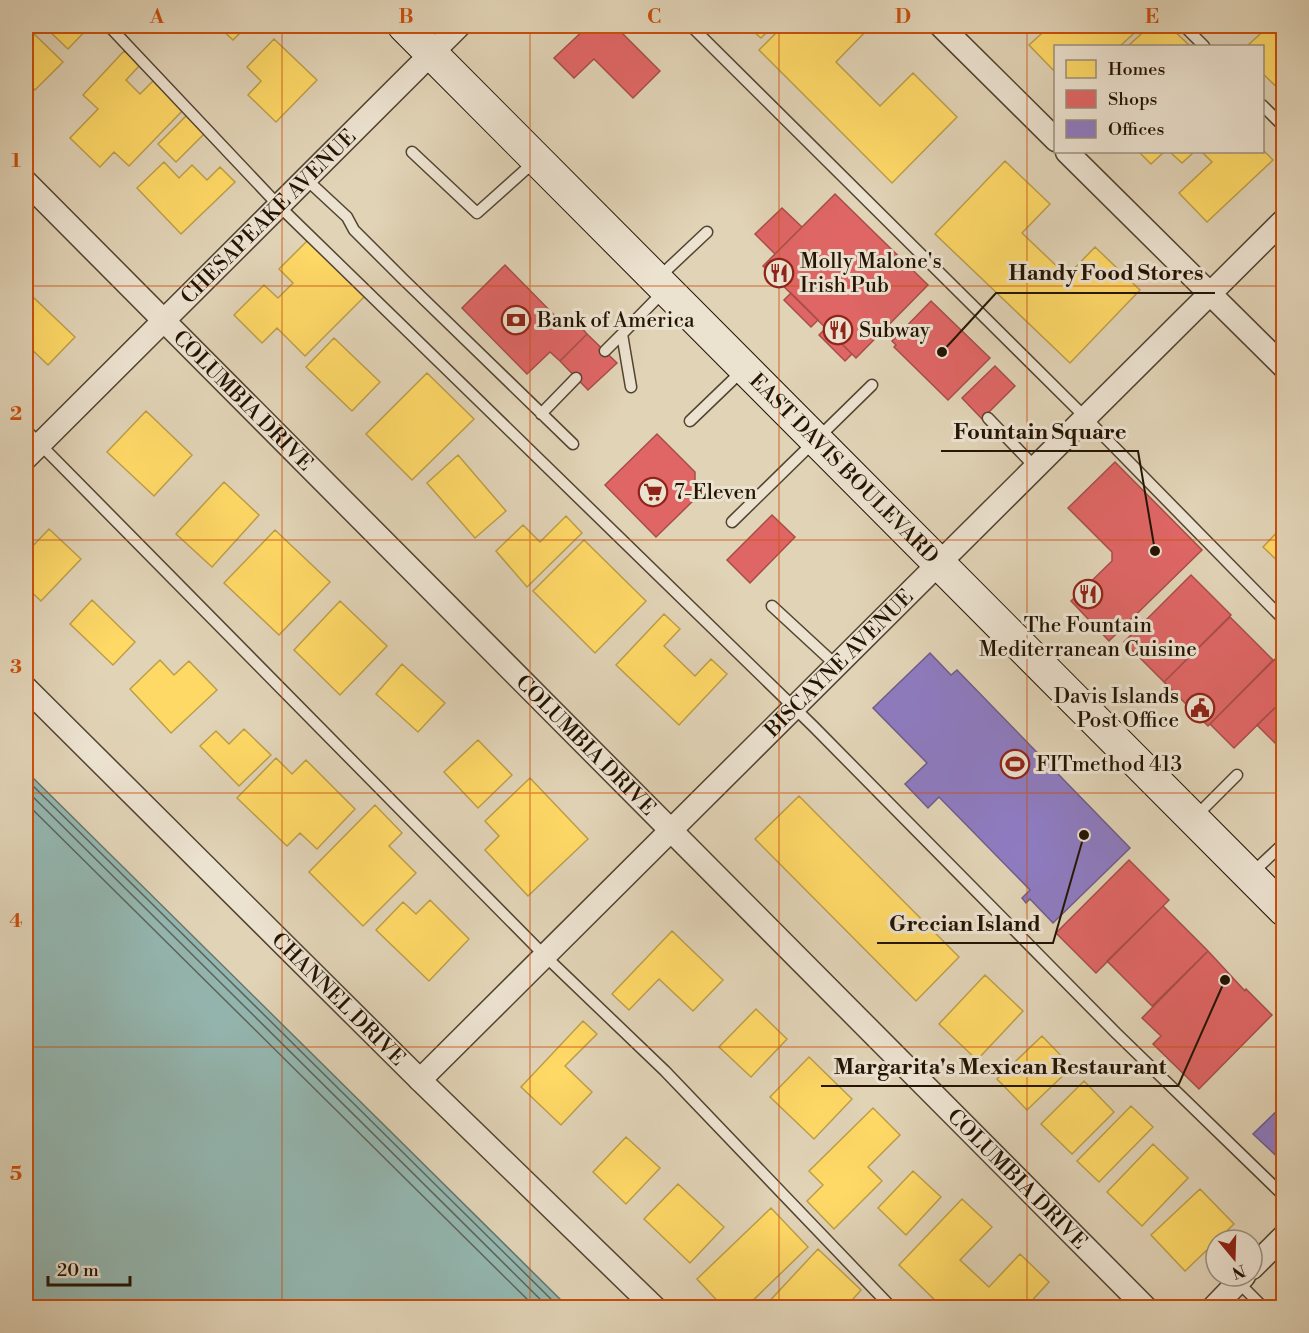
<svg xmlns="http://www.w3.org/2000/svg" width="1309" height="1333" font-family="'Libre Bodoni',serif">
	<rect width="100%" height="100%" fill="#e1d3b6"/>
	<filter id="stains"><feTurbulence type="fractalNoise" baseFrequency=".00333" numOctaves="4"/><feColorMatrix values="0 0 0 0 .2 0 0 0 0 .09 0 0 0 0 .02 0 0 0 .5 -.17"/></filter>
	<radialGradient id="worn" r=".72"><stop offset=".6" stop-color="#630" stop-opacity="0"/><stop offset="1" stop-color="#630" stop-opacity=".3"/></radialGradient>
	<path fill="#94b7b1" stroke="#67766b" stroke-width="1.5" d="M26 771 568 1307H26Z"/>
	<path fill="#ffd966" stroke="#bd9e48" stroke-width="1.5" d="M44 26H90L68 49Z
		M218 26H247L233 40Z
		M747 26H773L761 38Z
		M783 26H865L868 29 836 62 880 106 913 73 957 117 892 183 759 50Z
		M1050 26H1142L1120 46H1056V73L1029 45Z
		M1150 26H1169L1190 46H1128Z
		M1269 26H1284V94L1262 73V46H1247Z
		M30 30 63 62 35 90 26 80V34Z
		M274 39 317 80 276 122 248 95 261 81 247 67Z
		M124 51 140 65 126 80 140 94 154 80 185 108 129 166 114 152 100 167 70 138 98 109 83 95Z
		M187 115 205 133 176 162 158 144Z
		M1262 149 1273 160 1207 222 1179 193 1212 162 1202 152H1262Z
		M1139 152H1164L1151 164Z
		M1170 152H1194L1182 163Z
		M1005 161 1050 204 1022 233 1067 276 1095 247 1140 290 1070 363 935 234Z
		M164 162 179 178 192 165 207 180 220 167 235 182 181 234 137 188Z
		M309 239 366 295 305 356 277 328 262 343 234 315 264 285 278 298 293 283 279 269Z
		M33 297 75 337 48 365 26 344V304Z
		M334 338 380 382 352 411 306 367Z
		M427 373 474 419 412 480 366 434Z
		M146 411 192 455 154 496 107 452Z
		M458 455 506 511 475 538 427 483Z
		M224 482 259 515 212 567 176 534Z
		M566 516 582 533 527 587 496 551 523 525 540 542Z
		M1284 525V567L1263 547Z
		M49 529 81 559 41 601 26 587V553Z
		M275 530 330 582 279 635 224 583Z
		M584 540 646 601 595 653 533 591Z
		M92 600 135 642 113 665 70 624Z
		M340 601 387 646 340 695 294 650Z
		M664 614 680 629 664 646 695 676 711 659 727 674 679 725 616 665Z
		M160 660 174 675 189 661 217 690 171 733 130 689Z
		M402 664 445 703 418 732 376 694Z
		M244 729 271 755 239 786 200 746 216 731 229 744Z
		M478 740 512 775 478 808 444 772Z
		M276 758 292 774 306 760 355 809 317 849 300 833 287 846 237 798Z
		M530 778 588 839 528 896 485 850 499 836 485 821Z
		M799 796 959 957 916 1001 755 839Z
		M375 805 402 833 389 846 416 873 363 926 309 872Z
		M430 900 469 939 429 981 376 930 403 902 416 914Z
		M672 931 723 980 693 1011 659 979 629 1010 612 994Z
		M985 975 1023 1011 977 1060 939 1024Z
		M756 1009 787 1039 751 1077 719 1047Z
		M583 1021 597 1034 565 1066 592 1092 561 1125 521 1087Z
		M1042 1036 1072 1067 1027 1110 997 1079Z
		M809 1057 852 1099 814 1139 770 1097Z
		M1084 1081 1114 1112 1072 1154 1041 1124Z
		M1131 1106 1153 1127 1099 1182 1077 1161Z
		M873 1108 900 1135 868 1167 882 1181 834 1229 807 1201 823 1185 809 1171Z
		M626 1137 660 1168 626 1204 593 1172Z
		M1153 1144 1188 1178 1142 1226 1107 1192Z
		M913 1171 941 1197 906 1235 878 1208Z
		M678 1184 724 1227 690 1263 644 1219Z
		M1200 1189 1234 1224 1185 1271 1151 1235Z
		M962 1199 992 1227 960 1260 989 1287 1020 1254 1049 1282 1025 1308H943L899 1265Z
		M771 1208 808 1247 745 1308H724L697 1279Z
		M818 1249 861 1290 845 1308H763Z"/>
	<path fill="#e06666" stroke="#a74d48" stroke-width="1.5" d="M588 26H615L660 71 633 98 594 59 574 78 554 58Z
		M835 194 928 285 856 358 763 266Z
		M782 208 802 227 775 254 755 234Z
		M505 265 563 324 571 316 587 334 560 361 550 352 527 374 462 308Z
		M791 293 818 320 811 327 784 300Z
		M931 301 990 358 948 400 894 347 896 345 892 341Z
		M826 328 852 354 845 361 819 335Z
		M587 334 617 363 588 390 560 361Z
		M995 366 1015 386 982 419 962 398Z
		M657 434 695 472V499L656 537 605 485Z
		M1115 462 1202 550 1109 641 1071 601 1112 561V552L1068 508Z
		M772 515 795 537 750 583 727 560Z
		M1191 575 1231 615 1164 682 1124 642Z
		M1230 617 1273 660 1208 726 1164 682Z
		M1284 650V699L1234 748 1210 724Z
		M1284 699V752L1257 725Z
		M1129 860 1169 900 1096 973 1056 933Z
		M1163 906 1208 951 1152 1006 1107 961Z
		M1208 951 1245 991 1246 989 1272 1015 1199 1089 1153 1044 1161 1036 1142 1018Z"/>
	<path fill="#8e7cc3" stroke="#6e5d89" stroke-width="1.5" d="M930 653 951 675 957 670 1130 848 1053 923 1030 899 1026 903 1022 898 1030 890 939 797 928 808 905 784 927 763 873 708Z
		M1284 1104V1163L1253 1134Z"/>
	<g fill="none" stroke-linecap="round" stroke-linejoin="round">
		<path stroke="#5c665a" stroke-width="1.5" d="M26 779 560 1308
			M26 790 549 1308
			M26 803 536 1308"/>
		<g stroke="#524430" stroke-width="13">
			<path id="lane" d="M109 26 279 206 813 726 1116 1033 1284 1196
				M691 26 1084 416 1284 620
				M1184 26 1204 46
				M1262 105 1284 127
				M412 152 477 213 534 162
				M306 179 347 217 354 230 404 280 573 444
				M657 279 707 232
				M605 351 622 334
				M631 387 622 334 664 291
				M541 414 576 378
				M988 418 1034 466
				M690 421 742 371
				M26 430 545 956 665 1071 892 1308
				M732 522 872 385
				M772 606 837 666
				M1195 817 1237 775
				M1251 874 1284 843
				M1238 1282 1264 1308"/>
		</g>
		<g stroke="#524430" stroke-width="25">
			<g id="street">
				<path d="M941 26 1056 140"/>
				<path d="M1067 152 1284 367"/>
				<path id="s1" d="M26 182 1146 1308"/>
				<path id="s2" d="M26 458 459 26"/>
				<path id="s3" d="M26 688 420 1080 655 1308"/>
				<path id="s4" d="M420 1080 1284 220"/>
				<path d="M1252 1268 1284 1236"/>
				<path d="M1213 1308 1244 1276"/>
			</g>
		</g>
		<g stroke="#231403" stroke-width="34">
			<g id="secondary">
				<path id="s5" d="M404 26 1284 910"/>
			</g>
		</g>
		<use href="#lane" stroke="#ece2d0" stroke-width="10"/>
		<use href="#street" stroke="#ece2d0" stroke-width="22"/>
		<use href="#secondary" stroke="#ece2d0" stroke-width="32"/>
	</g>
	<path fill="none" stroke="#ca4f0b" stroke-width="1.5" stroke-opacity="0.55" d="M282 26V1308M530 26V1308M779 26V1308M1027 26V1308M26 286H1284M26 540H1284M26 793H1284M26 1047H1284"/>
	<defs>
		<g id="restaurant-ring" transform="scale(1.5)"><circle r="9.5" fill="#ece2d0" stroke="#8f2418" stroke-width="1.5"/><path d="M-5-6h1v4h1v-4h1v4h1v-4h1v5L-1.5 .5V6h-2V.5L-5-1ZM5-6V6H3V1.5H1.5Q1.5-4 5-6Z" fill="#8f2418"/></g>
		<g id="bank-ring" transform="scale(1.5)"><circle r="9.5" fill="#ece2d0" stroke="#8f2418" stroke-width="1.5"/><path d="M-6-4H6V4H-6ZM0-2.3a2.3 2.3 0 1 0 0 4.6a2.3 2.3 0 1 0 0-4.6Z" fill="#8f2418"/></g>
		<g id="supermarket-ring" transform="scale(1.5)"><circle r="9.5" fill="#ece2d0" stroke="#8f2418" stroke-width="1.5"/><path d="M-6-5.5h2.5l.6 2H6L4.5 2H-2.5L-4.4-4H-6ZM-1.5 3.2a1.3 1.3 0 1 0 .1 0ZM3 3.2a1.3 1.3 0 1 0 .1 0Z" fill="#8f2418"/></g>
		<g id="civic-ring" transform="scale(1.5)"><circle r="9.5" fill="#ece2d0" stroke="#8f2418" stroke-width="1.5"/><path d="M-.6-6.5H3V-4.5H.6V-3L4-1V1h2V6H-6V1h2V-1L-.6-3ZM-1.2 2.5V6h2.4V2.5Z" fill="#8f2418"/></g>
		<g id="stadium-ring" transform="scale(1.5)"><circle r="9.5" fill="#ece2d0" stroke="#8f2418" stroke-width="1.5"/><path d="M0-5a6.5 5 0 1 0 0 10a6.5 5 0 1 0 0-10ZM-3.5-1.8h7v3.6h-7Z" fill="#8f2418"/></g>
	</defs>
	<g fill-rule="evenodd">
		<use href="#restaurant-ring" x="779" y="273"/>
		<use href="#bank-ring" x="516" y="320"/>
		<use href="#restaurant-ring" x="838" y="330"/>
		<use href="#supermarket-ring" x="653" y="492"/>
		<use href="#restaurant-ring" x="1088" y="594"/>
		<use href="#civic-ring" x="1200" y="708"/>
		<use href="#stadium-ring" x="1015" y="764"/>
	</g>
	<g text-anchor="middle" stroke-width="6" stroke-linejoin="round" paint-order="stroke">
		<g font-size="21" fill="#231403" stroke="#ece2d0">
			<text dy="7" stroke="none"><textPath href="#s2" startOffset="342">CHESAPEAKE AVENUE</textPath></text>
			<text dy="7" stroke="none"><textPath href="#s1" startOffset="308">COLUMBIA DRIVE</textPath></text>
			<text dy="7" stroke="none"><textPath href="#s5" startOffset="624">EAST DAVIS BOULEVARD</textPath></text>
			<text dy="7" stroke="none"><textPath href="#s4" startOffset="591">BISCAYNE AVENUE</textPath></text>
			<text dy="7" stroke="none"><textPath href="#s1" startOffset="794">COLUMBIA DRIVE</textPath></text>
			<text dy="7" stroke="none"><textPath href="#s3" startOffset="441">CHANNEL DRIVE</textPath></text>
			<text dy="7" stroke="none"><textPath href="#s1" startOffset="1406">COLUMBIA DRIVE</textPath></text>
		</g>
		<g font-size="21" fill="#231403" stroke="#ece2d0" text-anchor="start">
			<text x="800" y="268">Molly Malone's<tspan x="800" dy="24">Irish Pub</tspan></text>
			<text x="537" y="327">Bank of America</text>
			<text x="859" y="337">Subway</text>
			<text x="674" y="499">7-Eleven</text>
			<text x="1088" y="632" text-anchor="middle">The Fountain<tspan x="1088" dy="24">Mediterranean Cuisine</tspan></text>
			<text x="1179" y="703" text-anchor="end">Davis Islands<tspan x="1179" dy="24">Post Office</tspan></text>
			<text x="1036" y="771">FITmethod 413</text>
		</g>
	</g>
	<path fill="none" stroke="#231403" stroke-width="2" d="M942 352L996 293H1215M1155 551L1138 451H941M1084 835L1053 943H877M1225 980L1178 1086H821"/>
	<g fill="#231403" stroke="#ece2d0" stroke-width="2">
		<circle cx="942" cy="352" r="6"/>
		<circle cx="1155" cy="551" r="6"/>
		<circle cx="1084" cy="835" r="6"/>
		<circle cx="1225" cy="980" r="6"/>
	</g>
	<g font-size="22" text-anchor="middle" font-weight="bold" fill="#231403" stroke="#ece2d0" stroke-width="6" stroke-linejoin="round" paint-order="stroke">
		<text x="1106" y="280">Handy Food Stores</text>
		<text x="1040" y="439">Fountain Square</text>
		<text x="965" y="931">Grecian Island</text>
		<text x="1000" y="1074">Margarita's Mexican Restaurant</text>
	</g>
	<rect width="1309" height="1333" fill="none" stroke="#e1d3b6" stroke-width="66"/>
	<rect x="1054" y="45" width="210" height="108" fill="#ece2d0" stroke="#9c907e" stroke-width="1.5"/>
	<rect x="1066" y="60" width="30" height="18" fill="#ffd966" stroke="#9c907e" stroke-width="1.5"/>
	<text x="1108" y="75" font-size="18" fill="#231403">Homes</text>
	<rect x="1066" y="90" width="30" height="18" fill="#e06666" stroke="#9c907e" stroke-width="1.5"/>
	<text x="1108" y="105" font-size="18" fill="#231403">Shops</text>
	<rect x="1066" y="120" width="30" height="18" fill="#8e7cc3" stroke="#9c907e" stroke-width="1.5"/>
	<text x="1108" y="135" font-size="18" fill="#231403">Offices</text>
	<g transform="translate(1234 1258) rotate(161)"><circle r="28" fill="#ece2d0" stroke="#9c907e" stroke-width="1.5"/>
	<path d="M0-4.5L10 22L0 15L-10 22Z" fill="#8f2418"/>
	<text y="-9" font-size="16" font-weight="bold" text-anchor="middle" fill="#231403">N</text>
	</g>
	<path d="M48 1276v9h82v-9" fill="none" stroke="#231403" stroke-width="3"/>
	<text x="57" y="1276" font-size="18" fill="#231403" stroke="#ece2d0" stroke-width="4.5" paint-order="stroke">20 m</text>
	<rect x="33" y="33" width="1243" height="1267" fill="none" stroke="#ca4f0b" stroke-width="2"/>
	<g font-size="20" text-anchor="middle" font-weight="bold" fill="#ca4f0b">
		<text x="157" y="23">A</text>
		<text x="406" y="23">B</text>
		<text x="654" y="23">C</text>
		<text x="903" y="23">D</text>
		<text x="1152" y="23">E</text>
		<text x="16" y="167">1</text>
		<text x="16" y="420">2</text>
		<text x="16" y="673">3</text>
		<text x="16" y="927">4</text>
		<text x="16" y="1180">5</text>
	</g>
	<rect width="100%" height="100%" filter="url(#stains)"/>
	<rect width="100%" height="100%" fill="url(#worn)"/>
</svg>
